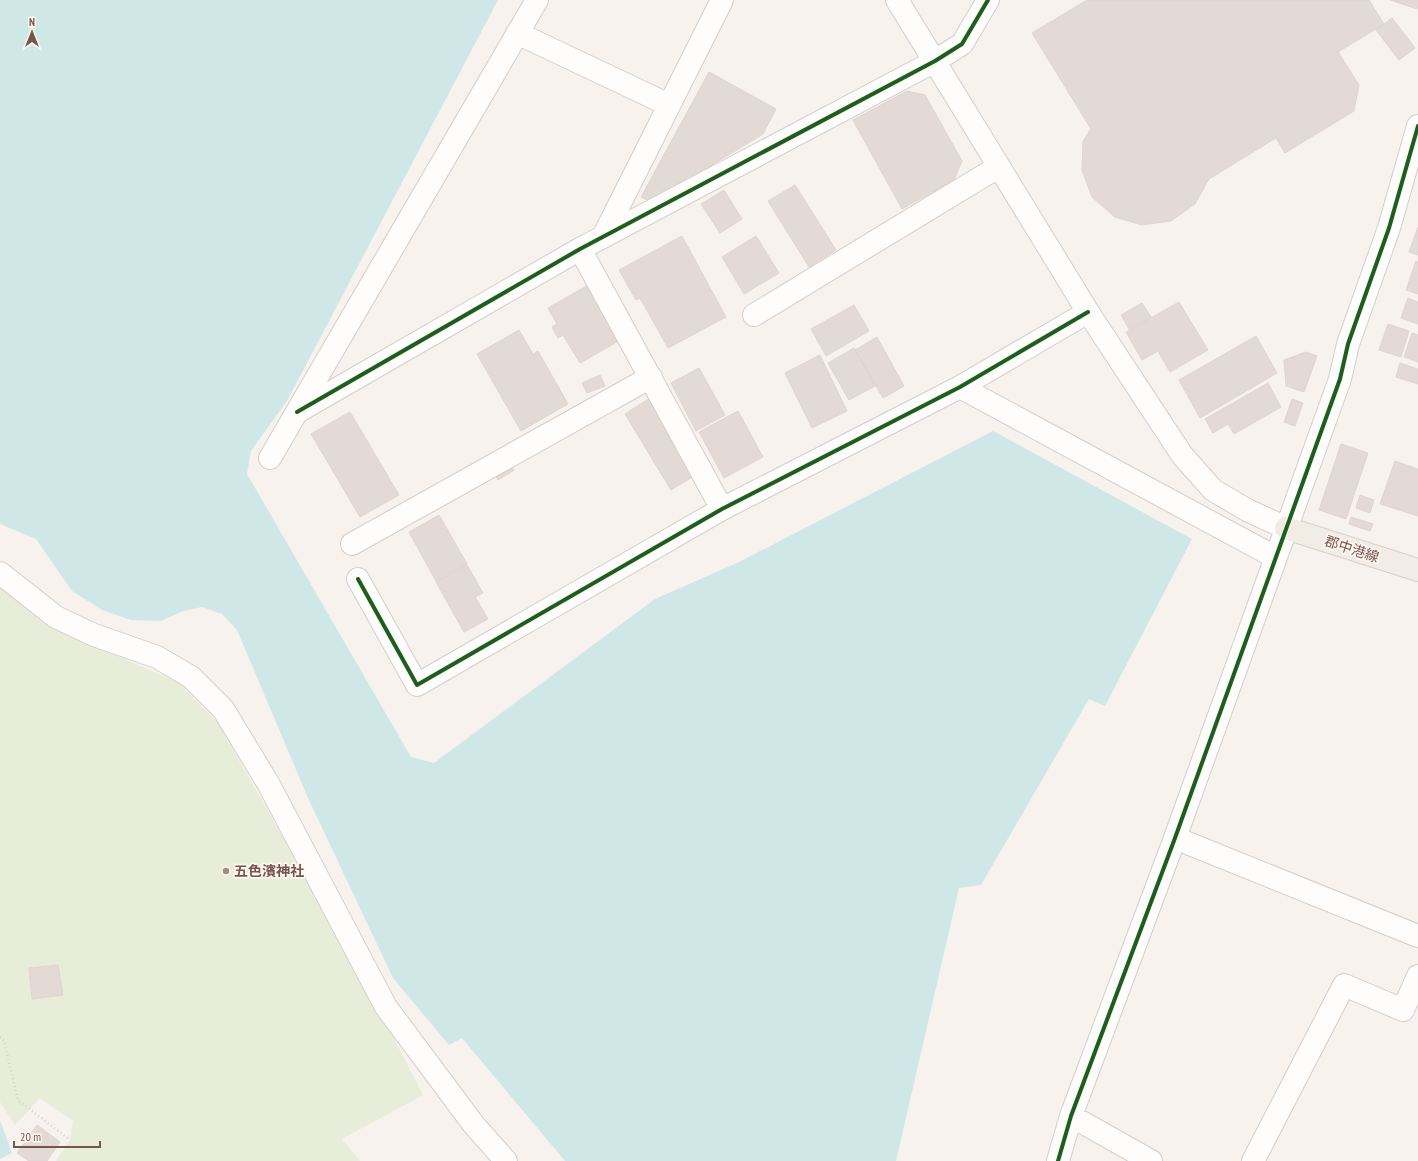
<svg xmlns="http://www.w3.org/2000/svg" width="1418" height="1161" font-family="'PT Sans Narrow','Noto Sans JP',sans-serif">
	<rect width="100%" height="100%" fill="#f7f2ed"/>
	<path fill="#e7edd9" d="M0 588 47 625 179 683 217 722 359 970 423 1095 342 1139 360 1161H56L70 1140 73 1121 40 1098 15 1125 0 1102Z"/>
	<path fill="#cfe8e7" d="M0 0H498L287 401 251 451 247 474 411 757 434 763 655 599 739 562 993 431 1192 539 1105 706 1089 699 981 885 959 888 896 1161H565L462 1038 449 1045 393 978 308 798 237 630 222 614 202 607 183 611 161 621 131 620 102 610 72 591 36 539 0 524Z
		M0 1120 12 1153 0 1159Z"/>
	<path fill="#e3dad5" stroke="#e0d4cf" d="M1087 0H1369L1384 24 1338 52 1359 85 1354 111 1285 153 1276 138 1209 179 1195 204 1171 221 1142 225 1115 217 1092 197 1082 170 1083 141 1091 129 1032 33Z
		M1390 0H1418V6L1417 9Z
		M1392 18 1415 48 1399 60 1376 30Z
		M709 72 776 109 763 134 651 202 641 197Z
		M907 91 925 95 962 161 954 180 902 209 853 120Z
		M795 185 836 250 809 267 768 201Z
		M724 190 742 219 720 233 701 204Z
		M1418 227V255L1409 252Z
		M682 236 726 317 668 348 640 298 636 300 619 270Z
		M756 236 779 273 744 294 722 257Z
		M1416 261 1418 262V294L1406 290Z
		M590 284 622 339 580 363 563 335 558 338 552 327 557 324 548 308Z
		M1408 298 1418 302V324L1401 318Z
		M1179 302 1208 350 1170 372 1158 351 1142 360 1126 332Z
		M1142 303 1151 317 1129 329 1121 315Z
		M854 305 869 331 826 356 811 329Z
		M1388 324 1409 331 1401 357 1379 350Z
		M519 330 533 354 538 351 568 404 521 431 477 354Z
		M1412 333 1418 335V362L1404 357Z
		M1256 336 1277 373 1200 418 1179 380Z
		M877 337 904 386 883 398 855 350Z
		M854 348 875 386 849 400 828 363Z
		M1306 352 1317 356 1304 392 1286 386 1284 360Z
		M820 355 847 411 812 428 785 373Z
		M1400 363 1418 369V384L1396 377Z
		M699 368 725 415 696 431 671 383Z
		M600 375 605 386 587 393 582 383Z
		M1268 383 1281 407 1234 434 1228 424 1213 433 1205 419Z
		M650 398 697 474 671 490 625 414Z
		M1292 399 1303 403 1295 426 1284 422Z
		M738 411 763 457 724 478 699 432Z
		M350 412 399 495 360 517 311 434Z
		M1341 444 1368 453 1346 519 1319 510Z
		M1395 461 1418 469V516L1380 504Z
		M510 465 514 470 498 480 495 474Z
		M1360 495 1374 500 1370 513 1356 508Z
		M439 515 467 564 436 581 409 532Z
		M1351 517 1373 524 1370 531 1349 524Z
		M467 565 483 593 475 597 488 619 464 632 436 582Z
		M58 965 63 995 32 999 29 968Z
		M37 1125 60 1142 47 1161H29L17 1153Z"/>
	<g fill="none" stroke-linecap="round" stroke-linejoin="round">
		<g stroke="#d6cdca" stroke-width="24">
			<path id="minor" d="M897 0 1088 312 1182 455 1213 490 1247 510 1286 528
				M517 33 669 105
				M603 237 722 0
				M580 249 722 509
				M754 315 998 167
				M960 387 1275 557
				M297 412 580 249 935 61 962 44 988 0
				M270 458 537 0
				M352 544 651 377
				M0 573 56 617 94 635 157 657 191 677 223 709 268 783 386 1007 474 1125 506 1161
				M358 579 417 685 722 509 960 387 1088 312
				M1175 838 1418 936
				M1071 1116 1151 1161
				M1058 1161 1071 1116 1175 838 1340 379 1348 344 1389 228 1418 126
				M1253 1161 1344 985 1403 1010 1418 976"/>
		</g>
		<g stroke="#d8cfcb" stroke-width="24">
			<path id="major" d="M1286 528 1418 570"/>
		</g>
		<path stroke="#dad1cf" stroke-width="2.5" stroke-dasharray="1 3" stroke-linecap="butt" d="M0 1037 4 1041 18 1100 70 1140"/>
		<use href="#minor" stroke="#fefdfc" stroke-width="22"/>
		<use href="#major" stroke="#f2ece6" stroke-width="22"/>
		<g stroke="#fef6ef" stroke-width="6">
			<path id="cycleway" d="M297 412 580 249 935 61 962 44 988 0
				M358 579 417 685 722 509 960 387 1088 312
				M1058 1161 1071 1116 1175 838 1340 379 1348 344 1389 228 1418 126"/>
		</g>
		<use href="#cycleway" stroke="#1b5e20" stroke-width="4"/>
	</g>
	<circle fill="#a28d86" stroke="#fef6ef" stroke-width="1.5" cx="226" cy="871" r="4"/>
	<g text-anchor="middle" stroke-width="3.5" stroke-linejoin="round" paint-order="stroke">
		<g font-size="14" fill="#75564e" stroke="#fef6ef">
			<text transform="translate(1352 549) rotate(18)" y="5">郡中港線</text>
		</g>
		<g font-size="14" font-weight="bold" fill="#75564e" stroke="#fef6ef" text-anchor="start">
			<text x="234" y="876">五色濱神社</text>
		</g>
	</g>
	<g transform="translate(32 32)" stroke="#fef6ef" stroke-width="3" paint-order="stroke">
	<path d="M0-3L7 15L0 10L-7 15Z" fill="#75564e"/>
	<text y="-6" font-size="11" font-weight="bold" text-anchor="middle" fill="#75564e">N</text>
	</g>
	<path d="M14 1141v6h86v-6" fill="none" stroke="#75564e" stroke-width="2"/>
	<text x="20" y="1141" font-size="12" fill="#75564e" stroke="#fef6ef" stroke-width="3" paint-order="stroke">20 m</text>
</svg>
